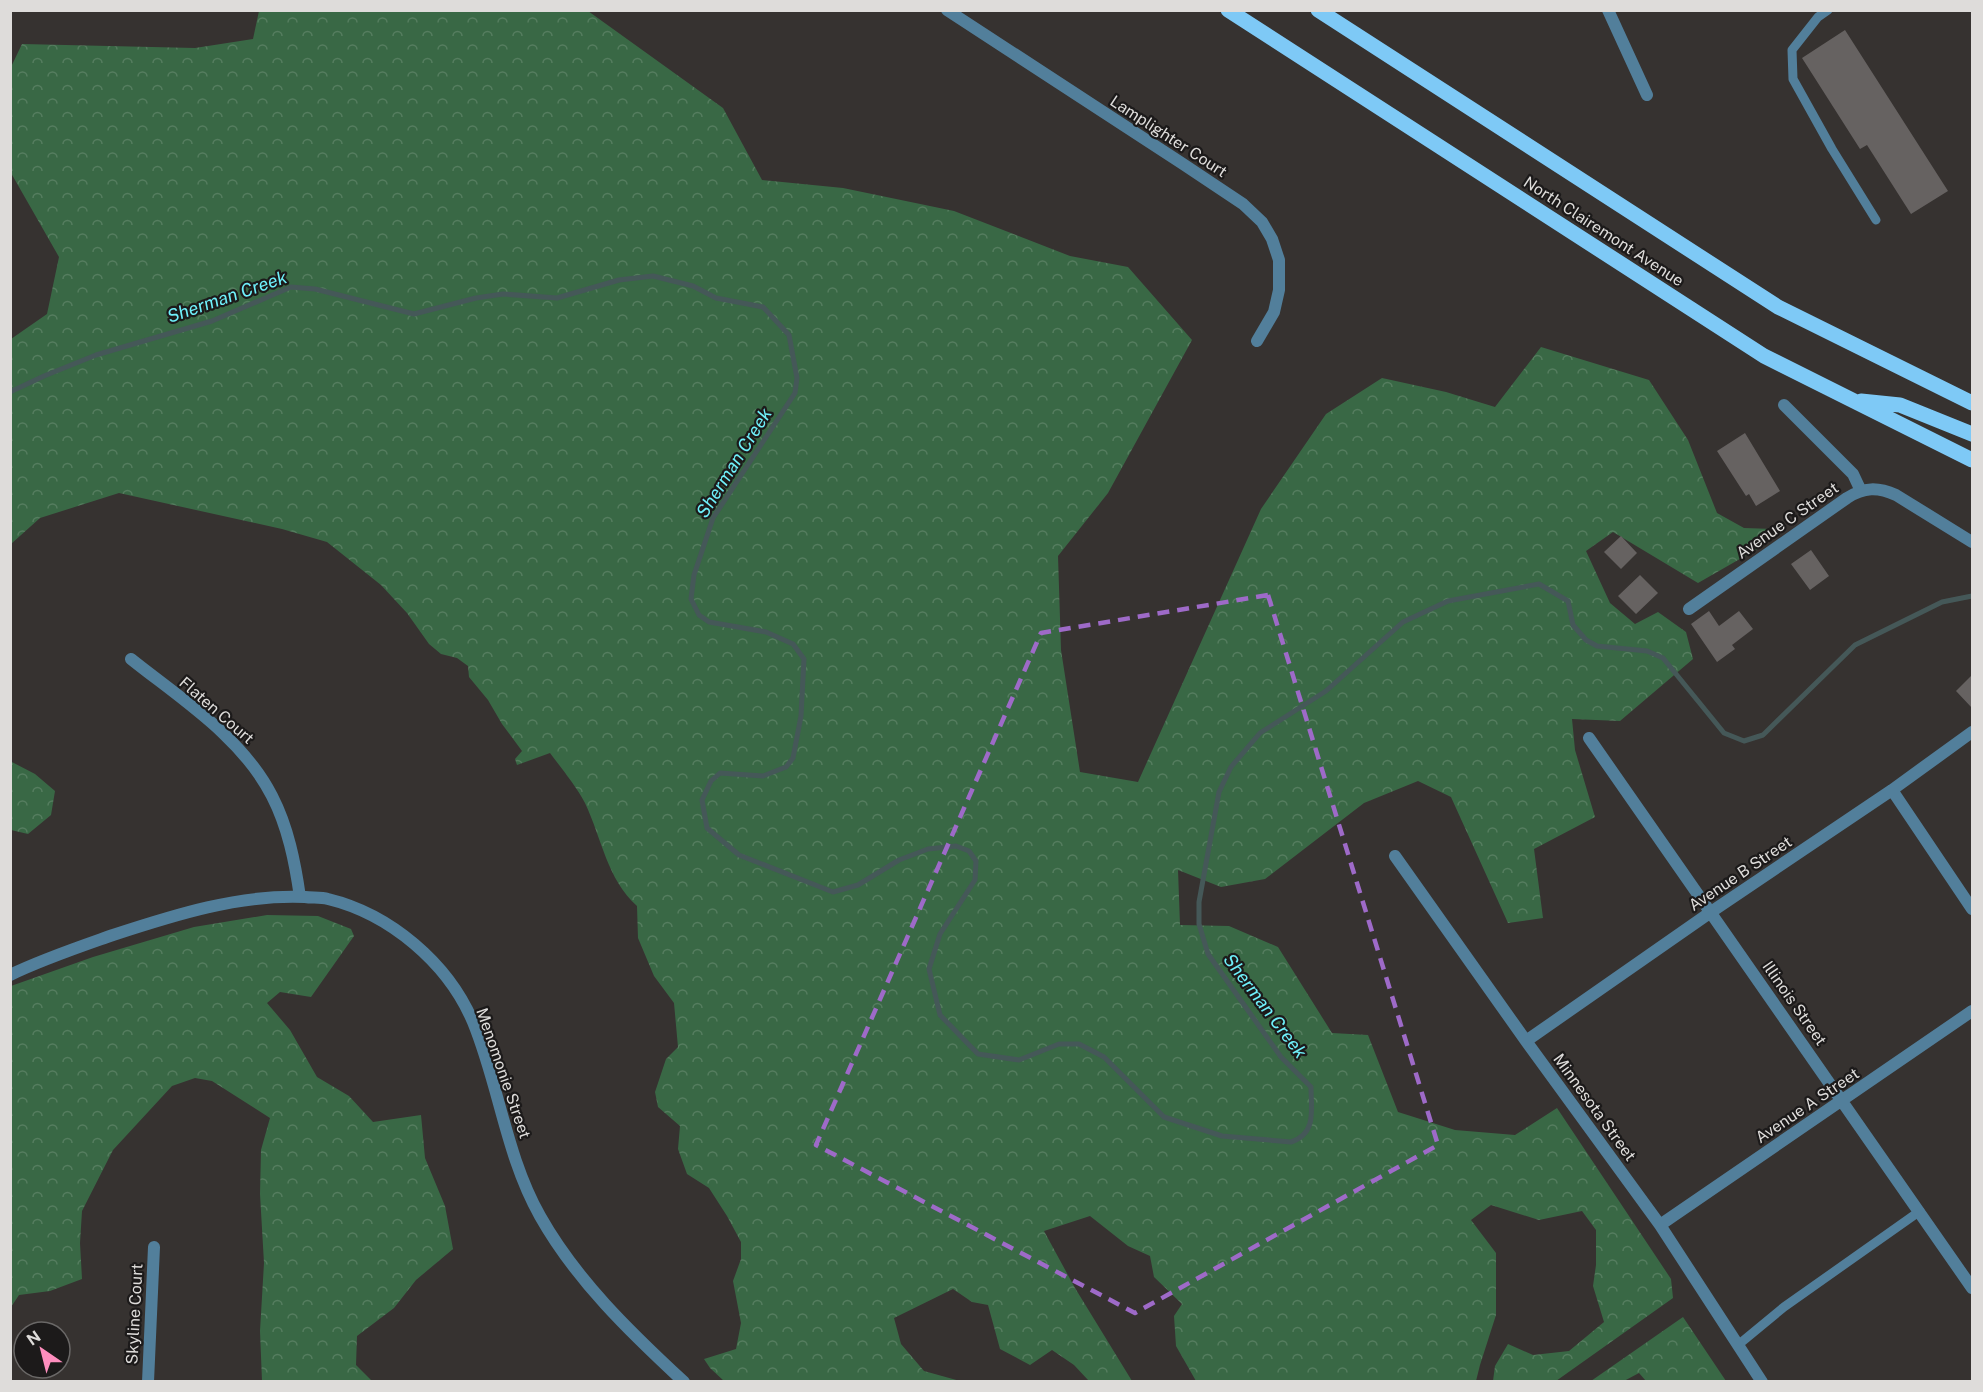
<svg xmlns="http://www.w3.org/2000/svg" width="1983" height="1392" font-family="'Public Sans',sans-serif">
	<defs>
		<pattern id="forest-crowns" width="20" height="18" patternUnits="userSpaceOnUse" patternTransform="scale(1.5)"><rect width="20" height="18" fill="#396845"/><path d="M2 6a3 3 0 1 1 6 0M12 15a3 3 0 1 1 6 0" fill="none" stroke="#557d5f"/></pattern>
	</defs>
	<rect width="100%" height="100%" fill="#363230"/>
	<path fill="url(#forest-crowns)" d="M259 11H588L723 108 762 180 843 188 954 211 1070 256 1128 267 1192 340 1108 493 1058 556 1061 650 1080 772 1138 782 1261 509 1326 414 1382 378 1446 392 1495 407 1541 347 1649 380 1688 440 1717 513 1744 528 1773 529 1766 544 1698 583 1613 532 1586 551 1610 603 1635 624 1658 612 1686 632 1693 659 1620 721 1572 719 1575 750 1595 817 1534 849 1543 918 1508 923 1451 797 1418 781 1364 803 1265 879 1221 887 1178 870 1180 925 1229 926 1278 947 1332 1033 1368 1035 1398 1112 1455 1130 1515 1135 1557 1108 1671 1279 1673 1298 1556 1381H1493L1495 1366 1508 1344 1533 1355 1569 1351 1604 1322 1593 1286 1596 1265V1230L1582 1211 1539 1220 1491 1205 1471 1220 1496 1253V1315L1480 1365 1476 1381H1196L1176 1346 1174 1316 1182 1304 1154 1277 1150 1256 1128 1246 1090 1216 1044 1231 1075 1288 1132 1381H1089L1074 1365 1052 1350 1030 1365 1000 1349 988 1305 972 1302 953 1289 894 1318 901 1344 924 1371 960 1381H724L710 1368 704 1359 736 1349 741 1323 733 1281 741 1259V1242L727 1216 709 1188 687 1174 678 1149 680 1126 658 1107 655 1092 666 1059 678 1047 674 1003 654 976 638 938 637 906C607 879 602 839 585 803 576 786 562 769 550 753L517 765 515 759 522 751 502 724 488 700 469 677 468 666 457 658 441 654 429 644 407 613 381 585 327 542 282 529 119 493 40 518 11 544V339L47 314 59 257 11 173V67L22 44 195 48 253 39Z
		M10 761 35 774 55 791 51 815 28 834 11 830Z
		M267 915 318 916 351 929 354 936 311 997 280 992 267 1003 290 1030 317 1077 349 1096 373 1122 421 1115 425 1158 445 1206 453 1249 416 1280 394 1308 357 1336 356 1365 372 1381H262L260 1331 264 1263 260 1194 261 1150 270 1118 212 1081 195 1078 172 1086 113 1150 82 1211 80 1243 82 1279 50 1291 19 1295 11 1307V986L93 957 194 927Z
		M1683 1317 1726 1381H1646L1639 1373 1624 1381H1591Z"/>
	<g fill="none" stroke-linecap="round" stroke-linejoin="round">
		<path stroke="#455858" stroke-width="5" d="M10 392 44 376 96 355 212 321 291 287 315 289 414 314 476 298 503 294 557 298 619 280 653 276 693 286 716 298 763 307 789 335 797 378 795 393 713 518 694 575 691 599 699 615 709 622 766 632 793 644 804 659 801 716 793 758 786 767 763 776 720 773 711 781 702 800 707 828 739 855 833 892 858 885 899 860 928 849 956 846 969 851 976 861 975 880 940 934 929 969 940 1015 978 1054 1019 1060 1059 1044H1079L1104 1057 1164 1117 1222 1136 1291 1142C1317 1134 1311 1109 1311 1087L1281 1057 1208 954 1199 924V902L1219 792 1231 767 1260 733 1326 691 1403 622 1448 601 1539 584 1568 601 1573 625 1586 640 1597 646 1647 651 1663 658 1724 733 1744 741 1763 735 1855 645 1942 602 1972 596"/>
	</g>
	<path fill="#666261" d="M1845 30 1948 191 1911 214 1867 145 1860 149 1802 58Z
		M1745 433 1780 491 1756 506 1749 494 1746 496 1717 451Z
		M1621 536 1637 553 1621 569 1604 552Z
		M1811 550 1829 576 1810 590 1791 564Z
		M1640 575 1658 593 1636 614 1618 596Z
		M1709 611 1719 626 1739 611 1753 629 1732 645 1735 649 1717 662 1691 624Z
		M1972 675V708L1956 691Z"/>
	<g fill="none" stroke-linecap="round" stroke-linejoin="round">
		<path stroke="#527f9b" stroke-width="9" d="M1828 10 1818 17 1792 50 1793 79 1832 149 1876 220
			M1738 1345 1784 1307 1920 1211"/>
		<path stroke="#527f9b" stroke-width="12" d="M947 10 1183 164 1243 204 1262 222 1272 239 1279 260V290L1274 312 1257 341
			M1608 10 1647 95
			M1784 405 1853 474 1861 491
			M1689 609 1847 498C1864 487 1878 487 1896 495L1972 542
			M131 659C181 699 242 737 272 796 288 827 295 862 300 897
			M1589 738 1972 1288
			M1892 790 1972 909
			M1395 856 1526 1041 1660 1225 1762 1382
			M10 975C43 959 79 947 113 935 174 915 240 894 305 897 312 898 321 897 328 899 390 914 448 963 473 1022 499 1085 506 1156 540 1216 576 1280 630 1332 684 1382
			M1526 1041 1711 912 1892 790 1972 732
			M1660 1225 1972 1011
			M148 1382 154 1247"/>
		<path stroke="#7ec9f6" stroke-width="15" d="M1228 10 1764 356 1972 460
			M1318 10 1778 307 1972 403
			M1861 401 1900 405 1972 434"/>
	</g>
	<path fill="none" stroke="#9e6ac8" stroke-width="4.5" stroke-dasharray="12 8" stroke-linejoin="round" d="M1268 595 1438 1145 1135 1313 816 1145 1041 633Z"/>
	<g text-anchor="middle" stroke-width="4.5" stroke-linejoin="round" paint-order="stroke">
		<g font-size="16" fill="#dedcda" stroke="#1c1a1a">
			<text transform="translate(1169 136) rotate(33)" y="6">Lamplighter Court</text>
			<text transform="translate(1604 231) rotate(33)" y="6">North Clairemont Avenue</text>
			<text transform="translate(1787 520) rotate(-35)" y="6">Avenue C Street</text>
			<text transform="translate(217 710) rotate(41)" y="6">Flaten Court</text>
			<text transform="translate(1740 873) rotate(-34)" y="6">Avenue B Street</text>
			<text transform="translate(1795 1003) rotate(55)" y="6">Illinois Street</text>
			<text transform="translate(504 1073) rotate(71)" y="6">Menomonie Street</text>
			<text transform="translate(1807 1105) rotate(-34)" y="6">Avenue A Street</text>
			<text transform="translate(1595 1107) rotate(54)" y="6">Minnesota Street</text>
			<text transform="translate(134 1314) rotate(-87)" y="6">Skyline Court</text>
		</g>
		<g font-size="18" font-style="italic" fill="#6ff0fa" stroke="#1c1a1a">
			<text transform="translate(227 297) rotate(-19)" y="6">Sherman Creek</text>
			<text transform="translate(734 463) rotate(-58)" y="6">Sherman Creek</text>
			<text transform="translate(1265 1006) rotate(53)" y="6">Sherman Creek</text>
		</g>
	</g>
	<rect width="1983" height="1392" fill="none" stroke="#dedcda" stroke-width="24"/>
	<g transform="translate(42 1350) rotate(325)"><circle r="28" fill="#1c1a1a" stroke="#6a6867" stroke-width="1.5"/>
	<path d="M0-4.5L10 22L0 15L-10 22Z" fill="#fe8ebe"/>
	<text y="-9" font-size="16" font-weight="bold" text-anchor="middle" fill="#dedcda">N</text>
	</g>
</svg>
